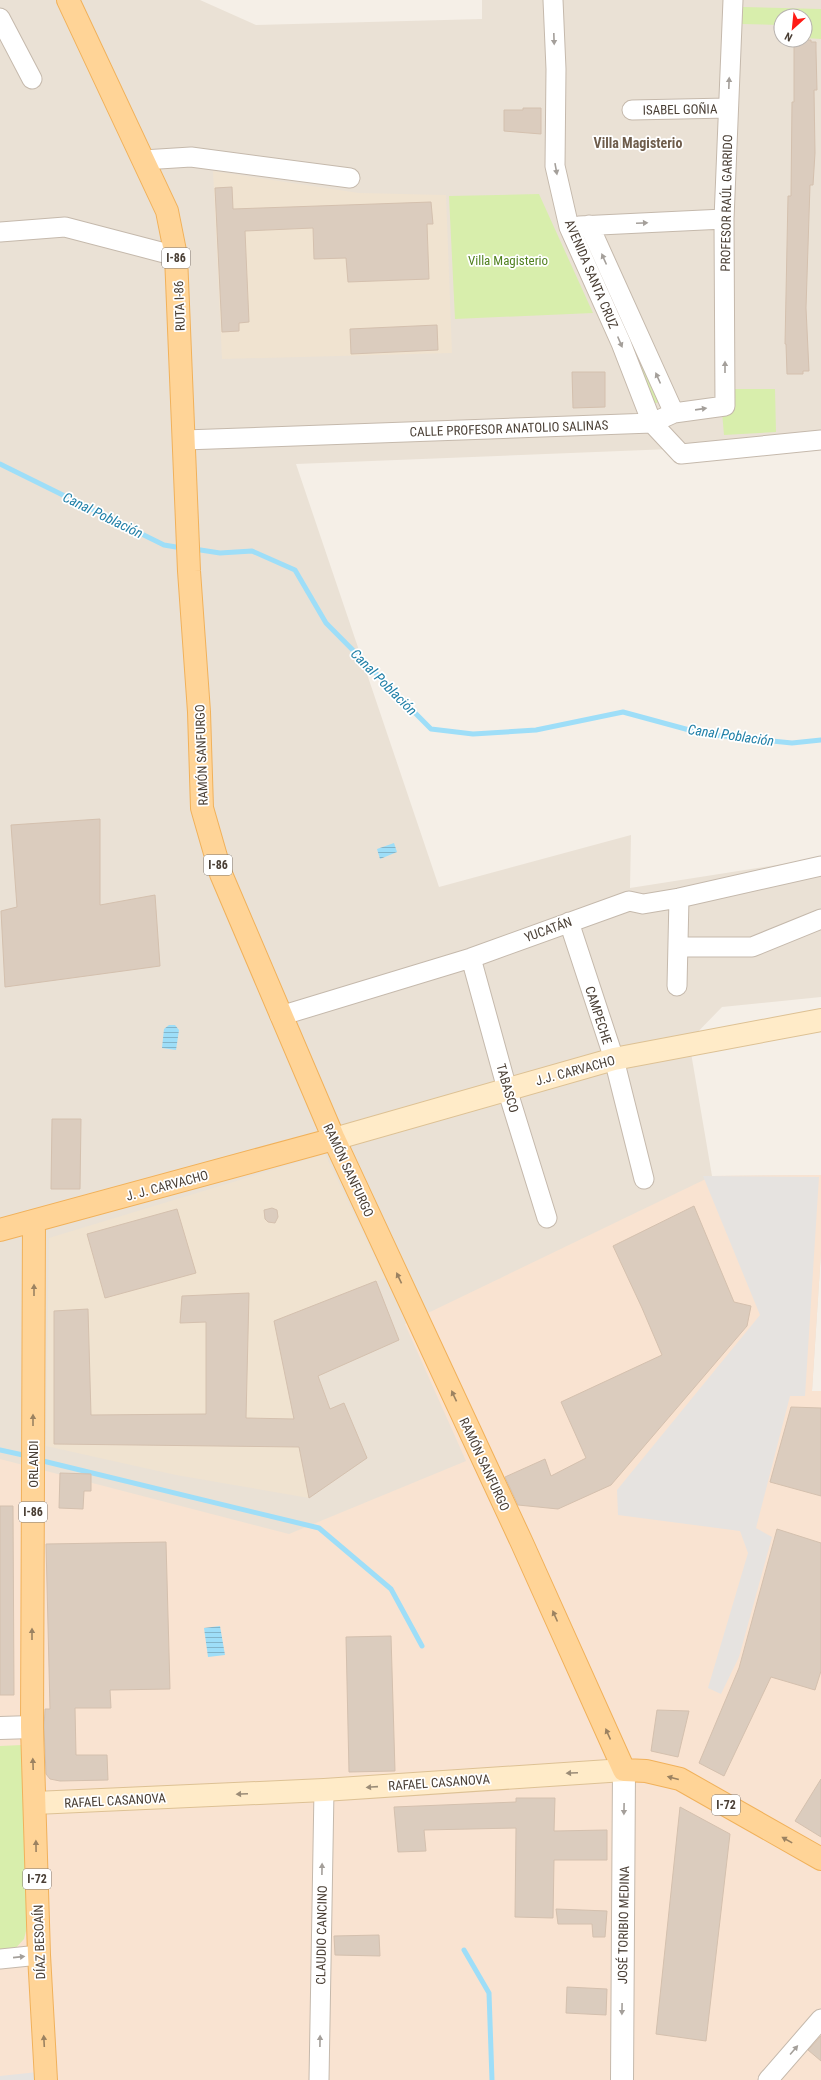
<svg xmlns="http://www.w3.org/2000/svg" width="821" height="2080" font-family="'Roboto Condensed',sans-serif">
	<defs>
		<pattern id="water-rules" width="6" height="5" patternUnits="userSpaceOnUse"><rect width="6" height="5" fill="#9edef8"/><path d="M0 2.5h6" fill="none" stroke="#83b5ca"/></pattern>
	</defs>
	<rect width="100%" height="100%" fill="#f5efe7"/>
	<path fill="#eae1d5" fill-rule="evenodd" d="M0 0H200L256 25 482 19V0H821V443L296 464 439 887 631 835 630 888 821 858V997L722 1007 689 1041 712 1176 821 1175V1252L812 1391H821V2080H0ZM781 16H805V40H781Z"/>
	<path fill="#f9e3d1" d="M821 1175V1252L812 1391H821V2080H0V1459L289 1534 466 1461 405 1324 712 1176Z"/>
	<path fill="#f0e3d0" d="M213 171 359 193 446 195 452 353 222 359Z
		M325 1154 385 1278 274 1321 309 1498 176 1475 46 1446 49 1238Z"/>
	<path fill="#d8eeac" d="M742 7 821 9V39L805 38V16H781V25L741 24Z
		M539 194 593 313 455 319 449 196Z
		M597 261 659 402 653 404 592 264Z
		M729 389H775L776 432 724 435 722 412Z
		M22 1745 27 1927 24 1939 12 1952 0 1953V1746Z"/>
	<path fill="#e6e3e0" d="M703 1176 819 1177 805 1396H790L756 1528 772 1537 739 1657 721 1694 708 1688 748 1553 740 1531 618 1515 617 1490 760 1315Z
		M38 2072 39 2080H0V2076Z"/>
	<path fill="url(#water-rules)" d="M394 843 397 852 380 859 377 849Z
		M169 1025H175L179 1030 176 1050 162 1048 164 1029Z
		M220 1626 225 1655 208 1657 204 1628Z"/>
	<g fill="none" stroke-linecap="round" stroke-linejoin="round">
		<path stroke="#9edef8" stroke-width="5" d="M0 464 164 545 182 548
			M194 549 220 553 252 551 295 570 326 623 431 729 473 734 536 730 623 712 704 734 792 743 821 740
			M0 1450 23 1455
			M43 1461 319 1528 391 1589 422 1646
			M464 1950 489 1993 492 2080"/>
	</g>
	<path fill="#dbccbe" stroke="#d4c0ae" d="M794 40H811V42H816V51L817 90H814L815 153 813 185H810L806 308 809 371H803V374H787L786 344H785L788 196H791L792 102H794Z
		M523 108H541V134L504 131V110H523Z
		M232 187 233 209 431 202 433 224H427L429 279 348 282 346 258 314 259 313 228 245 231 249 322 239 323V331L222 332 215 188Z
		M437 325 438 350 351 354 350 329Z
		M572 372H605V407L573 408Z
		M100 819V905L155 895 160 966 5 987 1 911 17 907 11 825Z
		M52 1119H81L80 1189H51Z
		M694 1206 734 1302 751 1306 747 1326 611 1485 558 1509 518 1505 505 1477 545 1459 551 1476 586 1458 561 1402 662 1355 642 1308 613 1246Z
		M272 1208 277 1210 278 1217 275 1223 268 1222 265 1219 264 1210Z
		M177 1209 196 1273 105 1298 87 1234Z
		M376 1281 399 1340 318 1376 330 1409 344 1403 367 1458 309 1498 299 1447 54 1444V1311L88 1309 91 1415 206 1414V1322L180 1323 182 1296 249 1293 246 1418 294 1419 274 1321Z
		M791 1407 821 1408V1496L770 1482Z
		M60 1473 91 1474V1491H84L83 1509 59 1508Z
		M0 1506H13L14 1695H0Z
		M777 1529 821 1543V1671L815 1690 771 1677 724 1776 699 1763 739 1668Z
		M166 1542 170 1689 110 1690 111 1708H75L76 1755H107L108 1780 60 1781 50 1779 46 1774 44 1727 45 1709H50L46 1544Z
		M391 1636 395 1771 349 1772 346 1637Z
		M657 1710 689 1711 678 1757 651 1751Z
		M821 1779V1837L795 1821Z
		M516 1798H555L554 1831 607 1830V1860H554L553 1918 515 1917 516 1828 424 1830 426 1851 398 1852 394 1807 516 1802Z
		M680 1807 730 1834 706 2041 656 2034Z
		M556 1909 607 1911 605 1937H593L592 1924H558Z
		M379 1935 380 1956 335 1955 334 1936Z
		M567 1987 607 1989 606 2015 566 2013Z
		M821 2036V2061L808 2050Z"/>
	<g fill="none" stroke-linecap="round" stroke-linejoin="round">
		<g stroke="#c5b9ac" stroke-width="21">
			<path id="minor" d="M553 0 556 69 555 166 569 227 621 343 652 423 681 454 821 440
				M0 18 32 79
				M632 110 728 108
				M143 160 191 157 350 178
				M589 225 674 413
				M579 226 724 219
				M0 232 65 227 176 256
				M184 440 652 423 674 413 725 406 724 219 733 0
				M569 922 614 1059 644 1179
				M680 947H752L821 919
				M471 958 507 1089 547 1218
				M677 986 679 898
				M280 1016 471 958 629 901 643 904 679 898 821 866
				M0 1959 39 1955
				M319 2080 324 1790
				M768 2080 821 2019"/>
		</g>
		<g stroke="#c5b9ac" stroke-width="24">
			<path id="tertiary" d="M0 1728 32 1727
				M622 2080 624 1770"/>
		</g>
		<g stroke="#ddc194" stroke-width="24">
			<path id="secondary" d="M334 1139 614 1059 821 1020
				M35 1803 324 1790 624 1770"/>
		</g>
		<g stroke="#f1b15a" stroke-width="24">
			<path id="primary" d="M68 0 167 211 176 256 189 571 199 712 202 808 221 874 334 1139 522 1543 624 1770 646 1771 680 1779 821 1859
				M34 1221 32 1727 39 1955 46 2080
				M0 1230 334 1139"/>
		</g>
		<use href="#minor" stroke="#fff" stroke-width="19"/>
		<use href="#tertiary" stroke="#fff" stroke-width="22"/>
		<use href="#secondary" stroke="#ffebc8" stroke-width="22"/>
		<use href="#primary" stroke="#ffd497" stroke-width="22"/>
	</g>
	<defs><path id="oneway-solid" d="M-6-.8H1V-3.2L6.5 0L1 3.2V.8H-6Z"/></defs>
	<g fill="#a49f9a">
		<use href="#oneway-solid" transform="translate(554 39) rotate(88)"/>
		<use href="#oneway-solid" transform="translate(729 83) rotate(-88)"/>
		<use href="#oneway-solid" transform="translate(556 169) rotate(80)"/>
		<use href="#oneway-solid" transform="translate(642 223) rotate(-3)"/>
		<use href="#oneway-solid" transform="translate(604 259) rotate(-114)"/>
		<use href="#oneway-solid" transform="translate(620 342) rotate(67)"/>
		<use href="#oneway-solid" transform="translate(725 367) rotate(-90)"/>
		<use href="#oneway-solid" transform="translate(658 378) rotate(-114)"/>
		<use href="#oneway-solid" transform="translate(701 409) rotate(-8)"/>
		<use href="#oneway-solid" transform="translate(624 1809) rotate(91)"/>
		<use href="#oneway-solid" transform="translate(322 1869) rotate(-89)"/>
		<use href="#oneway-solid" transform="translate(19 1957) rotate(-6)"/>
		<use href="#oneway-solid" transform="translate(622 2009) rotate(91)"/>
		<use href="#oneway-solid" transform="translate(320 2041) rotate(-89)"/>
		<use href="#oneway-solid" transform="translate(794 2050) rotate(-49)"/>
	</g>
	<g fill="#9b8261">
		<use href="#oneway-solid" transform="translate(399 1278) rotate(-115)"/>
		<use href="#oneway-solid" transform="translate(34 1290) rotate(-90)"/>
		<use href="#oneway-solid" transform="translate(454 1396) rotate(-115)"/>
		<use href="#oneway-solid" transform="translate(33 1420) rotate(-90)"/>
		<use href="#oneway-solid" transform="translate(555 1616) rotate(-114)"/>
		<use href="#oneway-solid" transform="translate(32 1634) rotate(-90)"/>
		<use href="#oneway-solid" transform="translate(608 1734) rotate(-114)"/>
		<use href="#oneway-solid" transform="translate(33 1764) rotate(-92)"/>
		<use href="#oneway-solid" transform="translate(673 1778) rotate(-165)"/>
		<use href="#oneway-solid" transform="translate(787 1840) rotate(-151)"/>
		<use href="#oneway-solid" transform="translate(36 1846) rotate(-91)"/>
		<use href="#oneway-solid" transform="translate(44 2041) rotate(-93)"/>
	</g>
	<g fill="#9b8c77">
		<use href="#oneway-solid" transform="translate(572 1773) rotate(177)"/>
		<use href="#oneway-solid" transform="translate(372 1787) rotate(176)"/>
		<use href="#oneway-solid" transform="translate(242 1794) rotate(177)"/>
	</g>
	<g text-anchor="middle" stroke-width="3.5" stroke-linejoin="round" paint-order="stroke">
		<g fill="#fff" stroke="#807972" stroke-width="1">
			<rect x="162" y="248" width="28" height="20" rx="3"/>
			<rect x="204" y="855" width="28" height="20" rx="3"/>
			<rect x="19" y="1502" width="28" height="20" rx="3"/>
			<rect x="712" y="1795" width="28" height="20" rx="3"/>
			<rect x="23" y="1869" width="28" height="20" rx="3"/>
		</g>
		<g font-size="12" font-weight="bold" fill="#4a3f35">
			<text x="176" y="262">I-86</text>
			<text x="218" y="869">I-86</text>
			<text x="33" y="1516">I-86</text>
			<text x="726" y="1809">I-72</text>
			<text x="37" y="1883">I-72</text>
		</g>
		<g font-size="13" fill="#4a3f35" stroke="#fff">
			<text transform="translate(680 109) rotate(-1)" y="5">ISABEL GOÑIA</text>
			<text transform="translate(726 203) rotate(-89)" y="5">PROFESOR RAÚL GARRIDO</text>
			<text transform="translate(592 274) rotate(67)" y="5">AVENIDA SANTA CRUZ</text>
			<text transform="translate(179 306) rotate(-92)" y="5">RUTA I-86</text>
			<text transform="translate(509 428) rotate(-2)" y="5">CALLE PROFESOR ANATOLIO SALINAS</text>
			<text transform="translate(201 755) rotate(-92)" y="5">RAMÓN SANFURGO</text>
			<text transform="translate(548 929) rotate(-20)" y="5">YUCATÁN</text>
			<text transform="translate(599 1015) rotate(72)" y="5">CAMPECHE</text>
			<text transform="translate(575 1070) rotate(-15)" y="5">J.J. CARVACHO</text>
			<text transform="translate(508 1088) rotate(74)" y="5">TABASCO</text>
			<text transform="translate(349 1170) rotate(65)" y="5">RAMÓN SANFURGO</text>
			<text transform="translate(167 1185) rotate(-15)" y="5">J. J. CARVACHO</text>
			<text transform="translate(33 1464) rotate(-90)" y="5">ORLANDI</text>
			<text transform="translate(485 1464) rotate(65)" y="5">RAMÓN SANFURGO</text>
			<text transform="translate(439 1782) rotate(-4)" y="5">RAFAEL CASANOVA</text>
			<text transform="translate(115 1800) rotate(-3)" y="5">RAFAEL CASANOVA</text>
			<text transform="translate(623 1925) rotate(-89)" y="5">JOSÉ TORIBIO MEDINA</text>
			<text transform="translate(321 1935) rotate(-89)" y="5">CLAUDIO CANCINO</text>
			<text transform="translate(39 1942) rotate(-92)" y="5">DÍAZ BESOAÍN</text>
		</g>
		<g font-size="13" fill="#528221" stroke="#fff">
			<text x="508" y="265">Villa Magisterio</text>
		</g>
		<g font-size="14" font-weight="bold" fill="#6e5c4b" stroke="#fff">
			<text x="638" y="148">Villa Magisterio</text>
		</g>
		<g font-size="14" font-style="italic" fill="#1f7fa7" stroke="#fff">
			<text transform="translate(103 515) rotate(26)" y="5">Canal Población</text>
			<text transform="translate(384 682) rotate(45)" y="5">Canal Población</text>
			<text transform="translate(731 735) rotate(8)" y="5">Canal Población</text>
		</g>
	</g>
	<g transform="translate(793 28) rotate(207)"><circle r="19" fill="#ffffff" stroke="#b7b2ae"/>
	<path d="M0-3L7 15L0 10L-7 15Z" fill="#ff1b15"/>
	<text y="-6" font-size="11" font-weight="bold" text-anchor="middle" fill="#4a3f35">N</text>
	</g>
</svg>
